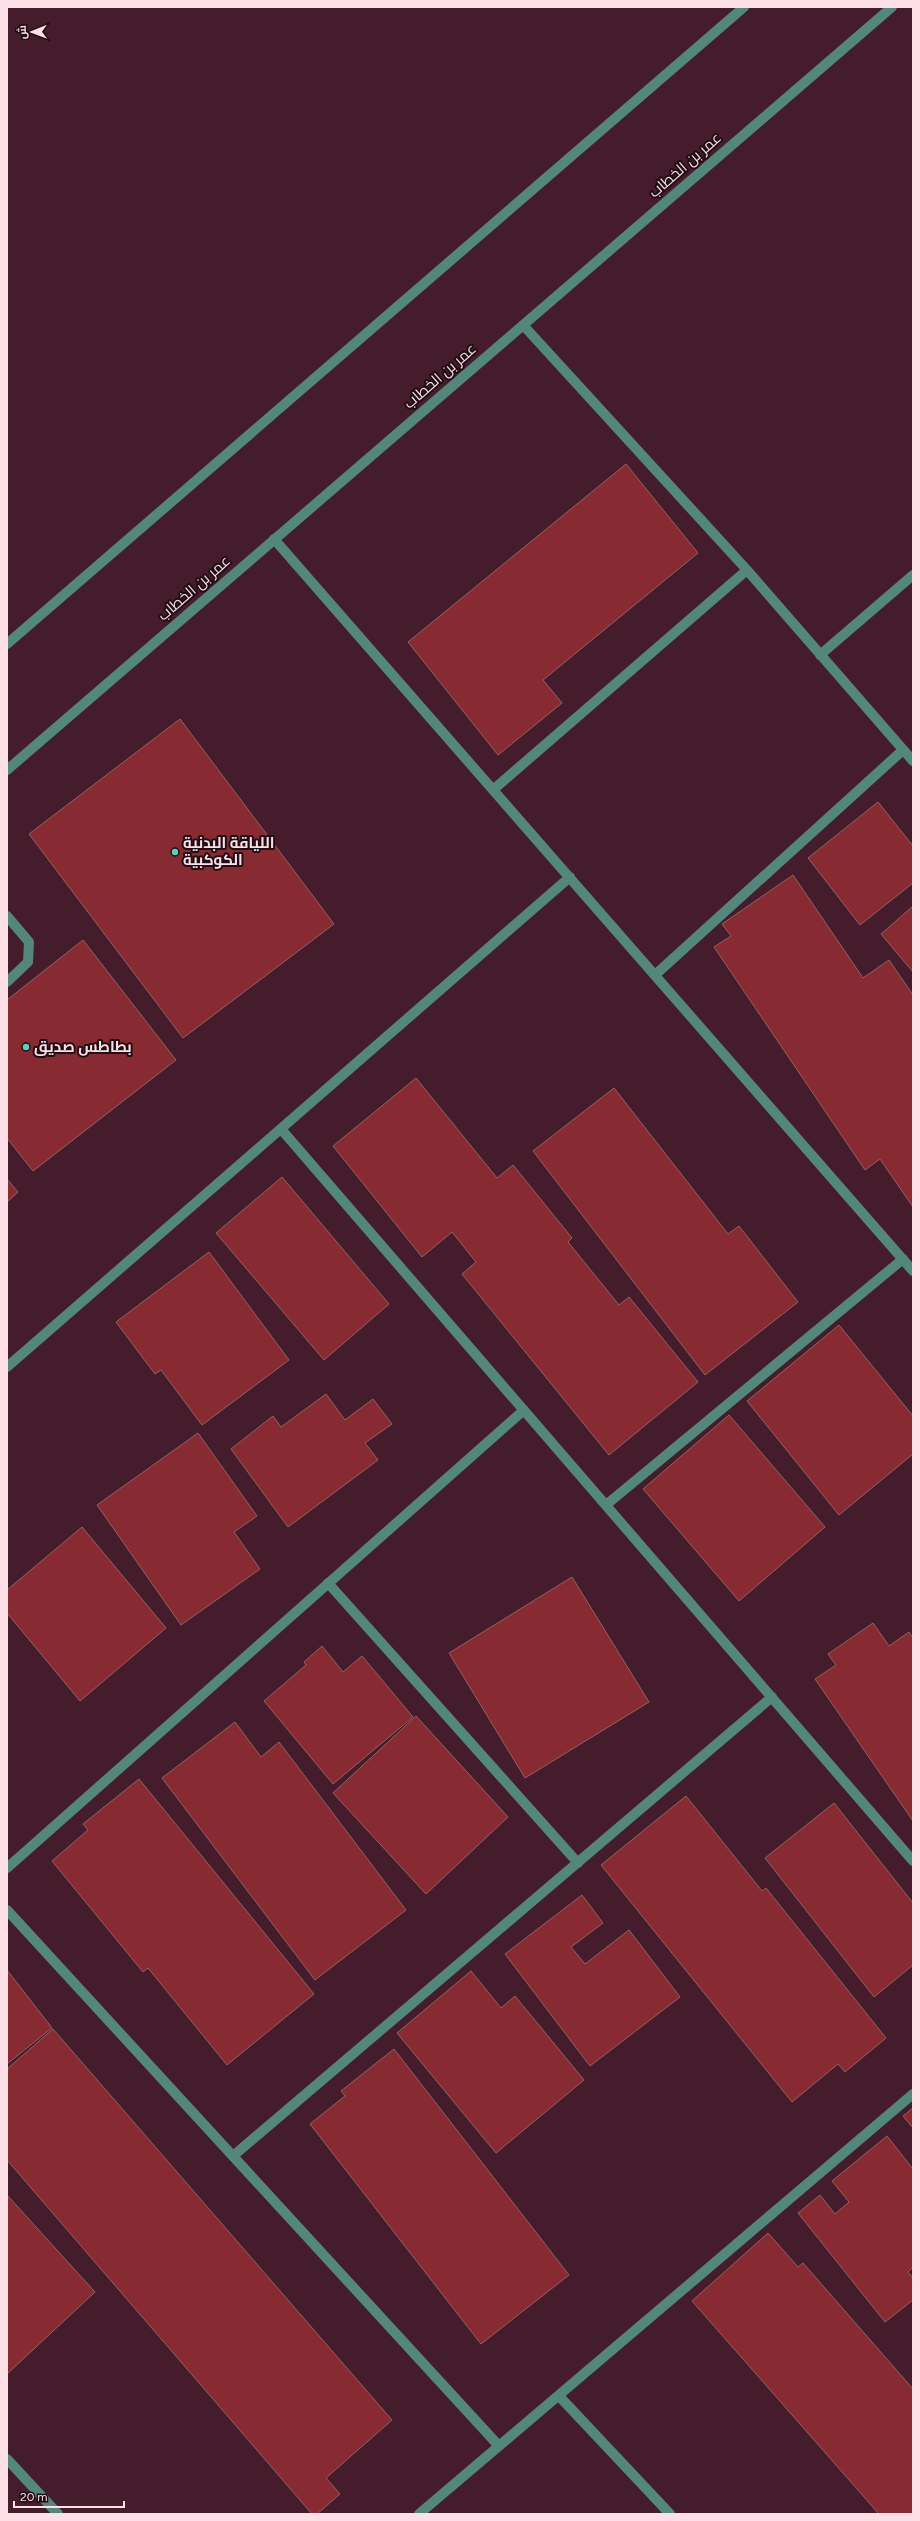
<svg xmlns="http://www.w3.org/2000/svg" width="920" height="2521" font-family="Figtree,Cairo,sans-serif">
	<rect width="100%" height="100%" fill="#451c2b"/>
	<path fill="#882a32" stroke="#946262" d="M626 464 698 553 543 680 562 703 498 755 408 642Z
		M180 719 334 924 183 1038 29 834Z
		M878 802 913 846V883L860 925 808 858Z
		M793 875 863 978 889 960 913 995V1207L880 1159 865 1170 714 947 731 936 722 924Z
		M913 906V972L881 934Z
		M83 940 176 1060 33 1171 7 1138V1000Z
		M416 1078 497 1178 513 1165 572 1238 568 1242 619 1305 629 1297 698 1382 609 1455 462 1274 476 1262 452 1232 422 1257 333 1146Z
		M614 1088 728 1234 739 1226 798 1302 705 1375 533 1151Z
		M282 1177 389 1304 324 1360 216 1233Z
		M7 1179 18 1192 7 1202Z
		M209 1252 289 1360 202 1425 161 1370 155 1374 116 1322Z
		M839 1325 913 1416V1454L839 1515 747 1401Z
		M326 1394 345 1420 373 1399 392 1424 365 1443 378 1460 288 1527 231 1449 273 1416 281 1427Z
		M729 1415 825 1527 739 1601 643 1489Z
		M198 1433 257 1516 234 1532 260 1569 181 1625 97 1505Z
		M82 1527 166 1628 80 1701 7 1613V1590Z
		M572 1577 649 1702 525 1778 449 1653Z
		M873 1623 889 1646 909 1632 913 1638V1821L815 1679 836 1665 828 1654Z
		M322 1646 343 1672 362 1656 413 1717 333 1784 264 1701 306 1665 304 1662Z
		M416 1716 508 1817 426 1894 333 1793Z
		M235 1722 261 1757 279 1742 406 1910 315 1980 162 1778Z
		M139 1779 314 1994 227 2065 148 1968 143 1972 52 1861 88 1830 83 1824Z
		M686 1796 762 1891 766 1888 886 2038 845 2072 838 2064 792 2102 601 1865Z
		M834 1803 913 1903V1965L874 1997 765 1858Z
		M582 1895 603 1923 571 1947 585 1964 629 1930 680 1997 590 2066 505 1954Z
		M7 1970 52 2028 7 2064Z
		M471 1971 501 2008 515 1996 584 2080 496 2153 397 2033Z
		M53 2029 392 2420 326 2478 340 2494 317 2514H312L7 2160V2069Z
		M394 2049 569 2275 481 2344 310 2124 345 2096 341 2091Z
		M913 2108V2128L903 2116Z
		M887 2136 913 2169V2267L908 2272 913 2278V2300L885 2322 798 2213 820 2195 835 2214 849 2202 832 2181Z
		M7 2195 95 2292 7 2374Z
		M768 2233 798 2267 803 2263 913 2389V2514H879L692 2301Z"/>
	<g fill="none" stroke-linecap="round" stroke-linejoin="round">
		<path stroke="#54877c" stroke-width="10" d="M523 325 747 570 913 761
			M274 539 913 1271
			M7 644 744 7
			M820 655 913 575
			M7 770 892 7
			M494 789 747 570
			M7 916 29 942 28 962 7 982
			M655 975 903 750
			M281 1129 913 1861
			M7 1367 570 877
			M606 1505 903 1259
			M328 1583 578 1863
			M7 1868 524 1410
			M7 1910 499 2446
			M233 2156 772 1697
			M559 2396 670 2514
			M7 2459 58 2514
			M419 2514 913 2094"/>
	</g>
	<g fill="#5dceb9" stroke="#200e14" stroke-width="1.5">
		<circle cx="175" cy="852" r="4"/>
		<circle cx="26" cy="1047" r="4"/>
	</g>
	<g text-anchor="middle" stroke-width="4" stroke-linejoin="round" paint-order="stroke">
		<g font-size="15" fill="#fcdfe7" stroke="#200e14">
			<text transform="translate(685 165) rotate(-41)" y="5">عمر بن الخطاب</text>
			<text transform="translate(440 376) rotate(-41)" y="5">عمر بن الخطاب</text>
			<text transform="translate(194 588) rotate(-41)" y="5">عمر بن الخطاب</text>
		</g>
		<g font-size="15" font-weight="bold" fill="#fcdfe7" stroke="#200e14" text-anchor="start">
			<text x="183" y="848">اللياقة البدنية<tspan x="183" dy="17">الكوكبية</tspan></text>
			<text x="34" y="1052">بطاطس صديق</text>
		</g>
	</g>
	<rect width="920" height="2521" fill="none" stroke="#fcdfe7" stroke-width="16"/>
	<g transform="translate(32 32) rotate(269)" stroke="#200e14" stroke-width="3" paint-order="stroke">
	<path d="M0-3L7 15L0 10L-7 15Z" fill="#fcdfe7"/>
	<text y="-6" font-size="11" font-weight="bold" text-anchor="middle" fill="#fcdfe7">ش</text>
	</g>
	<path d="M14 2501v6h110v-6" fill="none" stroke="#fcdfe7" stroke-width="2"/>
	<text x="20" y="2501" font-size="12" fill="#fcdfe7" stroke="#200e14" stroke-width="3" paint-order="stroke">20 m</text>
</svg>
